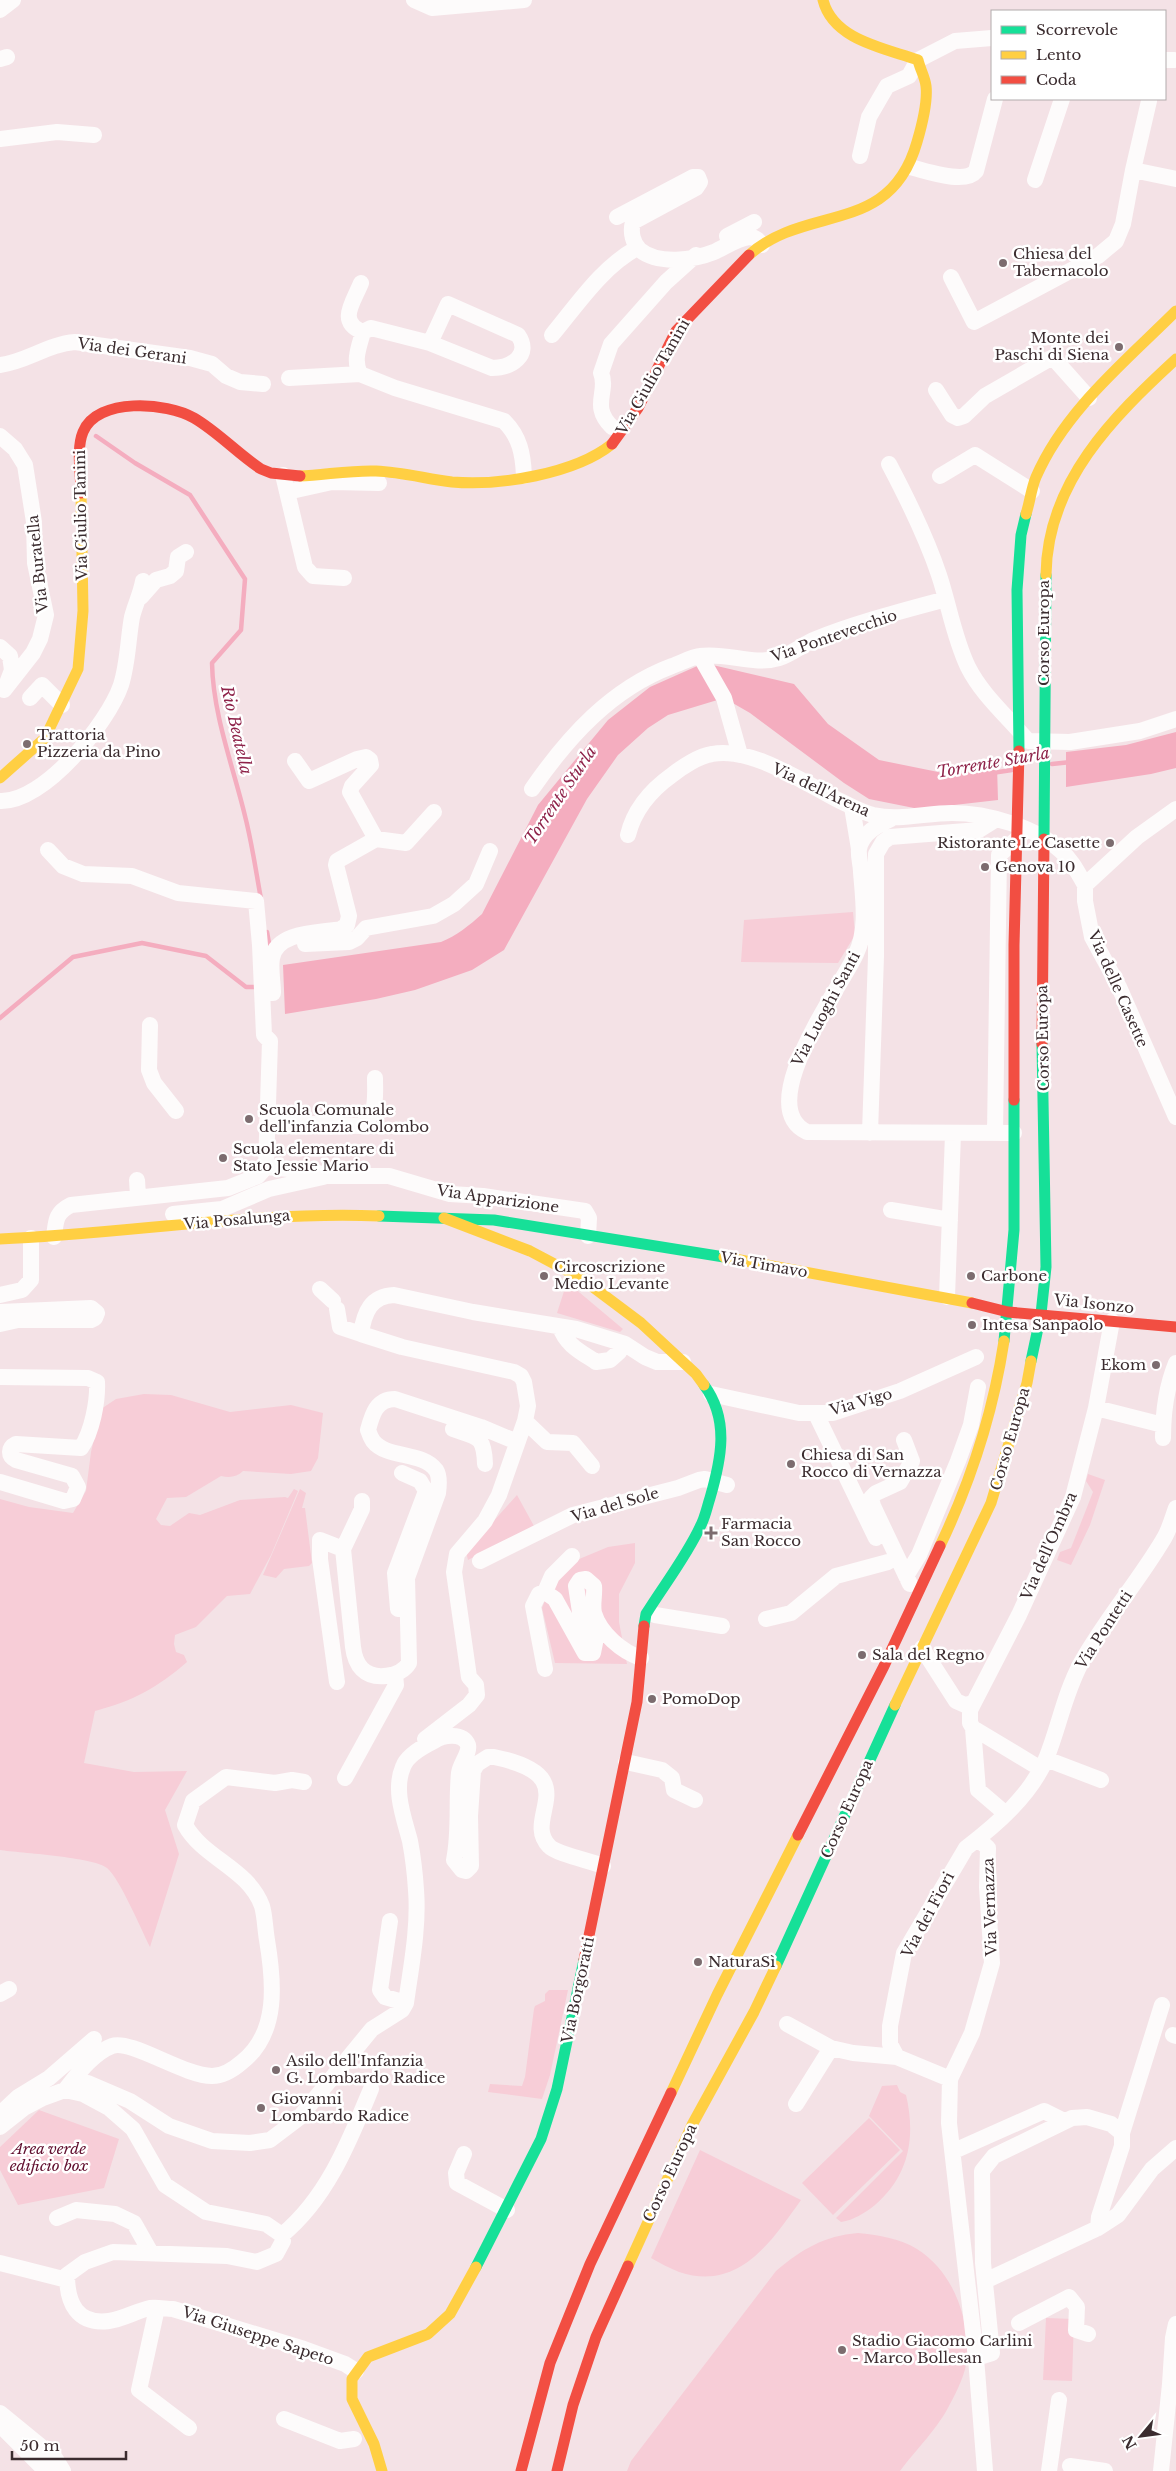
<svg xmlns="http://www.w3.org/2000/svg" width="1176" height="2471" font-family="'Libre Baskerville',serif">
	<rect width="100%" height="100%" fill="#f4e2e6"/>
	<path fill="#f7cdd7" d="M853 912 855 935 838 963 741 962 744 920Z
		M567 1282 623 1329 620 1332 557 1313Z
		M144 1394 171 1395 230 1412 291 1405 323 1413 318 1458 311 1471 291 1474 243 1471C237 1477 230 1478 221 1476L186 1497 167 1498 156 1519 161 1525 170 1526 189 1513 200 1515 240 1500 285 1497 288 1498 294 1489 298 1491 271 1555 250 1594 227 1596 196 1627 175 1635 174 1644 176 1652 184 1655 187 1662C157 1688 133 1701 95 1711L84 1763 134 1772 187 1771 165 1810 179 1854 150 1947C141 1929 120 1879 107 1868 94 1857 20 1853 0 1850V1499L29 1507 73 1513 86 1491 91 1452 101 1409 116 1399Z
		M1088 1474 1105 1480 1090 1525 1071 1565 1057 1560 1060 1552 1071 1548 1093 1492 1086 1481Z
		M300 1489 306 1493 302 1508H305L312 1563 309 1566 284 1569 276 1578 263 1575Z
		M517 1495 534 1526 468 1560 466 1552Z
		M635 1543V1563L619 1594V1622L627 1664 555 1663 542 1608 549 1590 572 1562 608 1547Z
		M549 1990H568L550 2075 542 2099 488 2092 490 2084 522 2086 525 2077 534 2009 535 2006 545 2001V1994Z
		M897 2085 900 2092 906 2095C916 2137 909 2176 875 2205 865 2213 854 2220 841 2222L836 2218 903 2151 869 2116 882 2086Z
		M39 2110 119 2139 104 2188 18 2205 0 2170V2147Z
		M869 2118 900 2150 833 2215 802 2183Z
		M700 2150 801 2200C771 2242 739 2292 679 2272 669 2268 660 2263 651 2258Z
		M858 2233C877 2235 900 2238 917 2249 953 2272 969 2316 967 2358 966 2373 957 2391 950 2404 939 2427 915 2451 900 2471H627L631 2461 776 2271C802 2249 824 2236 858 2233Z
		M1046 2318 1074 2319 1072 2381 1043 2380Z"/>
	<path fill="#f4adbf" d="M704 663 794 684 828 724 879 760 953 775 997 766 998 800 919 809 869 799 844 783 750 713 724 698 668 715 648 728 618 755 587 799 504 950 472 970 415 990 376 999 285 1014 283 965 441 942C456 936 470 925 482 914L538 805 608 720 650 687Z
		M1176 732V768L1151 774 1066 787V752L1126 745Z"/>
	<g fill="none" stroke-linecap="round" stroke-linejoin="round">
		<path stroke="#f4adbf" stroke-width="4.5" d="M96 436 135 463 190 495 245 579 241 630 212 663C213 715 233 766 245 816 252 843 256 872 261 899
			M1052 764 1071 762
			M992 773 1012 770
			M267 932 270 949
			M0 1018 73 957 142 943 206 956 246 987H258"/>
		<path stroke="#fdfbfb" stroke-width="16" d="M414 0 432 8 524 0
			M0 10 13 0
			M0 59 7 57
			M1165 60H1174
			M1149 101 1133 170 1176 179
			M0 139 57 132 94 135
			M860 156 869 117 887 86 909 76 918 60 955 41 992 38
			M910 167C927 171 965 185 976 171L995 99
			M1035 180 1062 99
			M617 217 693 177H698L700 182 696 188 633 222C630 232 633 244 640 250 658 265 694 260 714 252 725 247 738 238 750 237 756 237 759 241 762 245
			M727 236 754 222
			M951 277 974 322 1098 256 1116 241 1123 224 1133 170
			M361 283C353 303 337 322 363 332
			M552 335C577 305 602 267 637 248
			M430 343 448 304 518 335C532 355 511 368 492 368L430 343 371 328 363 332C359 347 353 360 360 374L395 388 504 421C520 437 523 454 524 476
			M0 365C26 362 48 344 75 342L190 358 212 364 226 376 240 382 263 384
			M289 378 360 374
			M936 390 952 415 958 418 964 416 985 396 1049 359 1056 361 1089 398
			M612 427C590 406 609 391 601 373L611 344 666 282 696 255
			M0 436 15 449 25 465 34 522 35 563 46 615 40 639 33 653 4 690
			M889 464C908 500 926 536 939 575 949 605 954 638 968 667 982 695 1008 717 1028 741L1070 742 1140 731 1176 719
			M283 475 305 567 313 576 344 578
			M940 476 975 455 1032 491
			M287 492 332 482 379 483
			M141 597 156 580 170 576 176 571 178 557 186 552
			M0 647 10 656 12 670 7 683
			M700 656 724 698 740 755
			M30 698 42 685 62 705
			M295 761 309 781 357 759 366 757 370 760 371 765 352 786 350 792 376 839
			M532 789C568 737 611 689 672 666 681 663 691 657 700 656 727 652 753 666 779 658 792 654 803 644 816 639 858 622 903 611 946 599
			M0 801C44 803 108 723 121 685 128 663 128 639 132 617 135 605 141 593 143 581
			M852 807 859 849
			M1176 809 1137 837 1085 885V901L1092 937 1119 987 1176 1117
			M891 819C878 825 862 833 859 849 858 856 861 865 861 872 863 899 868 929 856 954 840 989 752 1106 807 1132L1014 1133
			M628 835C634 810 651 790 672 775 682 767 699 756 712 754 750 746 805 783 838 800 849 805 861 812 873 815 900 821 925 813 952 813 987 813 1036 827 1061 851 1072 860 1078 873 1085 885
			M48 850 63 866 83 874 132 876 178 893 256 901 260 945 264 1035 270 1041 266 1167 258 1176 228 1188 71 1205C55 1213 56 1221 54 1237
			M305 944 349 942 357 938 366 928 433 916 454 904 476 884 490 851
			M273 993C273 982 270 969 272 958 277 931 320 933 341 929L347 925 349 916 336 865 337 861 376 839 406 843 434 812
			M150 1025 149 1070 154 1083 176 1111
			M267 1122 360 1126C378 1114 375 1098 375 1078
			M870 1133 876 956V854L883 842 890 837 979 830 995 820
			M995 1133 999 855 1018 838
			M266 1167 311 1171 328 1176H389L450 1194 483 1196 585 1211 589 1218 588 1236
			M137 1180 138 1196
			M891 1210 950 1220
			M173 1214 222 1209 269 1189 323 1177
			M320 1289 333 1301
			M0 1295 22 1290 31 1280V1238
			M947 1297 953 1134
			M337 1309 340 1327 361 1334
			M0 1312 91 1308 97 1313 95 1318 91 1320H18L0 1324
			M560 1327C566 1345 581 1352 596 1362L610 1360 619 1352
			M0 1377 88 1378 97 1382C98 1401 92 1432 81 1448L16 1444C8 1448 8 1456 16 1460L72 1476 78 1487 73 1499 64 1501 0 1482
			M711 1394 799 1413H833L900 1391 976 1357
			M1096 1408 1163 1425
			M816 1414 876 1538
			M525 1421 547 1442 573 1443 592 1466
			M453 1429C478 1438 484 1435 485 1464
			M1163 1438C1163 1414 1167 1385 1176 1363
			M904 1440 912 1461 900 1482 876 1493 871 1498 873 1506 910 1584
			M362 1501V1509L343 1549 353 1647C354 1655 356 1663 362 1669 374 1681 401 1677 409 1663L407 1578 438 1493C439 1486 440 1476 436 1470 422 1451 387 1459 373 1441 371 1438 369 1433 368 1430 372 1415 376 1399 395 1399L481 1427 517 1442
			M480 1561 573 1515 678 1488 699 1480 705 1479 727 1485
			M906 1576 919 1555 958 1461 971 1425 978 1387
			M545 1592 552 1576 572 1556
			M398 1609 395 1573 426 1491 420 1481 402 1473
			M655 1615 722 1626
			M766 1619 791 1613 836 1576 888 1562
			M922 1648 956 1701 965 1705 973 1703
			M545 1669 533 1606 539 1594 545 1592 555 1599 585 1653H593L595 1643 586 1629 580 1612 576 1586 580 1580 586 1579 594 1586C595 1595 592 1604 594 1613 600 1633 622 1652 641 1658
			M337 1682 320 1559V1540L343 1549
			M973 1728 978 1790 1006 1814
			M425 1739 469 1705 477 1695 476 1685 469 1677 454 1572 457 1554 485 1521 499 1495 525 1421 528 1406 524 1382 521 1376 514 1372 402 1347 361 1334C364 1312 371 1296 394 1295L473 1312 576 1329 625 1344 645 1357 657 1362H683
			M1046 1759 1101 1780
			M626 1762 662 1770 672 1778 674 1790 695 1800
			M1041 1769 973 1728 970 1723V1710L1019 1615 1073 1497 1096 1408 1112 1321
			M345 1778 396 1685 395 1674
			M979 1840 988 1848 987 1887 992 1963 972 2033 950 2079 949 2123 976 2358 985 2471
			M390 1921 380 1990 385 1997 406 2003
			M0 1994 9 1989
			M787 2024 831 2048 853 2053 897 2057 950 2079
			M1173 2035 1176 2036
			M897 2057 890 2044V2026L904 1953 966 1848C996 1825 1030 1796 1046 1759 1059 1727 1064 1695 1081 1663 1105 1620 1138 1582 1163 1540 1169 1531 1172 1519 1176 1508
			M65 2090 88 2083 130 2101 169 2126 212 2141 250 2143 270 2140 299 2118 372 2029 402 2010 406 2003C411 1967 419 1927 416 1890 415 1874 413 1857 410 1841 404 1818 393 1790 403 1767 407 1755 424 1746 434 1741 443 1735 463 1732 468 1745 470 1753 460 1764 459 1773 456 1802 460 1831 454 1860L462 1870 466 1871 471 1866 470 1816 473 1771 477 1764 488 1757H494C588 1776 521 1818 549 1846 556 1854 591 1861 603 1866
			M65 2090C77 2075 93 2053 112 2046 131 2039 184 2076 212 2076 223 2076 234 2069 242 2062 279 2033 274 1982 267 1940 265 1929 265 1916 262 1906 248 1868 204 1859 185 1825L193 1801 226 1777 275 1783 292 1780 304 1782
			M796 2104 831 2048
			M2 2112 18 2097 49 2078 94 2039
			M0 2127 24 2108 43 2098 65 2090 83 2094 109 2108 133 2129 165 2185 206 2212 266 2224 282 2235 283 2241 276 2254 257 2262 227 2256 113 2252 85 2262 67 2275C67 2303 77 2325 109 2321 123 2319 136 2311 150 2308 157 2307 166 2309 173 2309L304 2349 345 2364 356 2371
			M1122 2133 1162 2005
			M954 2151 1044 2111 1064 2121
			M464 2154 456 2173 457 2183 507 2210
			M57 2218 76 2210 115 2214 134 2223 151 2253
			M282 2235C327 2198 349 2142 371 2089
			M0 2263 67 2280
			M985 2281 1098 2228 1118 2215 1152 2169 1176 2148
			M157 2308 139 2390 189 2428
			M1019 2323 1069 2297 1077 2307 1076 2330 1088 2334
			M976 2358 992 2353 983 2263 982 2171 994 2156 1072 2118 1087 2117 1111 2124 1122 2133V2146L1099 2217 1098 2228
			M0 2413 55 2458 63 2471
			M284 2419 340 2441 354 2439
			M3 2428 46 2471
			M1070 2466 1105 2471
			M1049 2471 1059 2400
			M1161 2471 1170 2384 1173 2338 1176 2324"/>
		<path stroke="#16e098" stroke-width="11" d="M1019 751 1017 590 1021 535 1026 514
			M1044 839 1046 575
			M379 1216 494 1220 724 1257
			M1004 1341 1014 1230V1100
			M1031 1361 1041 1314 1046 1267 1042 1044
			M644 1626 646 1614C664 1585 686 1557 700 1527 705 1518 707 1507 710 1498 721 1460 730 1420 704 1385
			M776 1966 895 1705
			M476 2267 541 2139 557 2089 584 1960"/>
		<path stroke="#ffcf43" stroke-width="11" d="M749 255C807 203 890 237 917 142 922 125 928 103 926 86 925 77 920 69 918 60 884 48 833 40 823 0
			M300 476C325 475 351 470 376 471 402 472 427 479 452 482 499 486 575 474 612 444
			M1026 514C1030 502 1031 489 1036 477 1065 410 1126 361 1176 311
			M1046 575C1047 482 1113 417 1176 359
			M0 778 45 738 78 669 83 611 81 493
			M444 1218 530 1251 581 1278 641 1323 696 1374 704 1385
			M0 1239C127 1234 252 1211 379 1216
			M724 1257 972 1303
			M940 1546C971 1481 993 1413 1004 1341
			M895 1705 991 1503 1027 1383 1031 1361
			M671 2093 717 1995 798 1835
			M628 2266 692 2125 754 2012 776 1966
			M382 2471 374 2444 352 2399V2379L368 2357 428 2334 450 2314 476 2267"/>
		<path stroke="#f24e42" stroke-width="11" d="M612 444 638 408 676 331 749 255
			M81 493C81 474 76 449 83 432 97 397 167 402 194 418 218 432 238 454 261 469L271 473 300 476
			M1042 1044 1044 839
			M1014 1100V945L1019 751
			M972 1303 1008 1312 1176 1327
			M798 1835 884 1666 940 1546
			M584 1960 637 1702 644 1626
			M521 2471 550 2363 590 2264 671 2093
			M557 2471 573 2405 596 2337 628 2266"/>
	</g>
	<g fill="#7c6c6f" stroke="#fff" stroke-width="2">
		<circle cx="1003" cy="263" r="5"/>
		<circle cx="1119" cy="347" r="5"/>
		<circle cx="27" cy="744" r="5"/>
		<circle cx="1110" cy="843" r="5"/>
		<circle cx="985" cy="867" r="5"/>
		<circle cx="249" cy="1119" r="5"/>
		<circle cx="223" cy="1158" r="5"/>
		<circle cx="544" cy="1276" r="5"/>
		<circle cx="971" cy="1276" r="5"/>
		<circle cx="972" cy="1325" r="5"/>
		<circle cx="1156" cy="1365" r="5"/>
		<circle cx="791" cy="1464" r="5"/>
		<path d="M708.5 1525.5h5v5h5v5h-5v5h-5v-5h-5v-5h5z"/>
		<circle cx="862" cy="1655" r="5"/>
		<circle cx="652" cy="1699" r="5"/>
		<circle cx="698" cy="1962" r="5"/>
		<circle cx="276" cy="2070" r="5"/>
		<circle cx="261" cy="2108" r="5"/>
		<circle cx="842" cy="2350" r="5"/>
	</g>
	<g text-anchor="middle" stroke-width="5" stroke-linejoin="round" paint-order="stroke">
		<g font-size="15" fill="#3b2c2f" stroke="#fff" text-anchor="start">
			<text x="1013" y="259">Chiesa del<tspan x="1013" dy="17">Tabernacolo</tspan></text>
			<text x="1109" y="343" text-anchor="end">Monte dei<tspan x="1109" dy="17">Paschi di Siena</tspan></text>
			<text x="37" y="740">Trattoria<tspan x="37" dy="17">Pizzeria da Pino</tspan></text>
			<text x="1100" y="848" text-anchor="end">Ristorante Le Casette</text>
			<text x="995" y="872">Genova 10</text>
			<text x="259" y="1115">Scuola Comunale<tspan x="259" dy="17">dell'infanzia Colombo</tspan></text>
			<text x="233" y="1154">Scuola elementare di<tspan x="233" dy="17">Stato Jessie Mario</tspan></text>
			<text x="554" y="1272">Circoscrizione<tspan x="554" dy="17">Medio Levante</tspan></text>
			<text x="981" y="1281">Carbone</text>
			<text x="982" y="1330">Intesa Sanpaolo</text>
			<text x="1146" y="1370" text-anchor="end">Ekom</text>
			<text x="801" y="1460">Chiesa di San<tspan x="801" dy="17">Rocco di Vernazza</tspan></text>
			<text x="721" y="1529">Farmacia<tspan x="721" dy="17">San Rocco</tspan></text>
			<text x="872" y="1660">Sala del Regno</text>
			<text x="662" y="1704">PomoDop</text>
			<text x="708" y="1967">NaturaSì</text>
			<text x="286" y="2066">Asilo dell'Infanzia<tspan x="286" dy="17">G. Lombardo Radice</tspan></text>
			<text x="271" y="2104">Giovanni<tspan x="271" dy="17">Lombardo Radice</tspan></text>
			<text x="852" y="2346">Stadio Giacomo Carlini<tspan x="852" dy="17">- Marco Bollesan</tspan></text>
		</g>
		<g font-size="15" fill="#3b2c2f" stroke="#fff">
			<text transform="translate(132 351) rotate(8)" y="5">Via dei Gerani</text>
			<text transform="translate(653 377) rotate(-60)" y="5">Via Giulio Tanini</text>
			<text transform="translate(81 515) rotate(-91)" y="5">Via Giulio Tanini</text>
			<text transform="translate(38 564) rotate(-96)" y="5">Via Buratella</text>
			<text transform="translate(1044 633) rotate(-90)" y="5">Corso Europa</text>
			<text transform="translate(834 636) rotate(-19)" y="5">Via Pontevecchio</text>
			<text transform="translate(821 790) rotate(25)" y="5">Via dell'Arena</text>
			<text transform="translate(1118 989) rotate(66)" y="5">Via delle Casette</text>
			<text transform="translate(826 1009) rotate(-62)" y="5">Via Luoghi Santi</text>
			<text transform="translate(1043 1038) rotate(-91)" y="5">Corso Europa</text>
			<text transform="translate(498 1199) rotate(8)" y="5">Via Apparizione</text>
			<text transform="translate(237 1220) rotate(-5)" y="5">Via Posalunga</text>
			<text transform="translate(764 1265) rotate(10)" y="5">Via Timavo</text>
			<text transform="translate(1094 1304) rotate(6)" y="5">Via Isonzo</text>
			<text transform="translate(861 1402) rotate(-16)" y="5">Via Vigo</text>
			<text transform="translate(1010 1439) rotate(-74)" y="5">Corso Europa</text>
			<text transform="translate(615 1505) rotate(-16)" y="5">Via del Sole</text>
			<text transform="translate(1049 1546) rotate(-66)" y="5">Via dell'Ombra</text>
			<text transform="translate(1104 1630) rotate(-57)" y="5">Via Pontetti</text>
			<text transform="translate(847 1809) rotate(-66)" y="5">Corso Europa</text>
			<text transform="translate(990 1907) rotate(-92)" y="5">Via Vernazza</text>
			<text transform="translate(928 1915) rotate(-62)" y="5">Via dei Fiori</text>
			<text transform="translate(578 1990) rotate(-78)" y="5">Via Borgoratti</text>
			<text transform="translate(670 2173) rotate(-65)" y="5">Corso Europa</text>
			<text transform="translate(258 2336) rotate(18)" y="5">Via Giuseppe Sapeto</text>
		</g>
		<g font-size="15" font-style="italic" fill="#610f2f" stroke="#fff">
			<text x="49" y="2154">Area verde<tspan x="49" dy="17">edificio box</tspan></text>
		</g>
		<g font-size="16" font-style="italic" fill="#8e2249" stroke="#fff">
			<text transform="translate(237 730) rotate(77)" y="6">Rio Beatella</text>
			<text transform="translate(993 762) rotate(-10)" y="6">Torrente Sturla</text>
			<text transform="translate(560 795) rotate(-56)" y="6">Torrente Sturla</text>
		</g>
	</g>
	<rect x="991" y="10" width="175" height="90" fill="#ffffff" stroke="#b1abac"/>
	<rect x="1001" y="26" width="25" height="8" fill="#16e098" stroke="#b1abac"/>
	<text x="1036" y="35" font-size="15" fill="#3b2c2f">Scorrevole</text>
	<rect x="1001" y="51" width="25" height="8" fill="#ffcf43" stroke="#b1abac"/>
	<text x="1036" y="60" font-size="15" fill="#3b2c2f">Lento</text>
	<rect x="1001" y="76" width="25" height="8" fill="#f24e42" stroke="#b1abac"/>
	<text x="1036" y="85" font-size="15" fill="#3b2c2f">Coda</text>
	<g transform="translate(1141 2436) rotate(241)" stroke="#ffffff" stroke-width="4" paint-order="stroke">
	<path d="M0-4L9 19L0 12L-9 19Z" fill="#3b2c2f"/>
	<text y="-8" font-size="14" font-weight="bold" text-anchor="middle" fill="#3b2c2f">N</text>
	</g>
	<path d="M12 2451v8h114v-8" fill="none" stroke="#3b2c2f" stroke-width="2.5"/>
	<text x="20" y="2451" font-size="15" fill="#3b2c2f" stroke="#ffffff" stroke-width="4" paint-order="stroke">50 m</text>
</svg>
